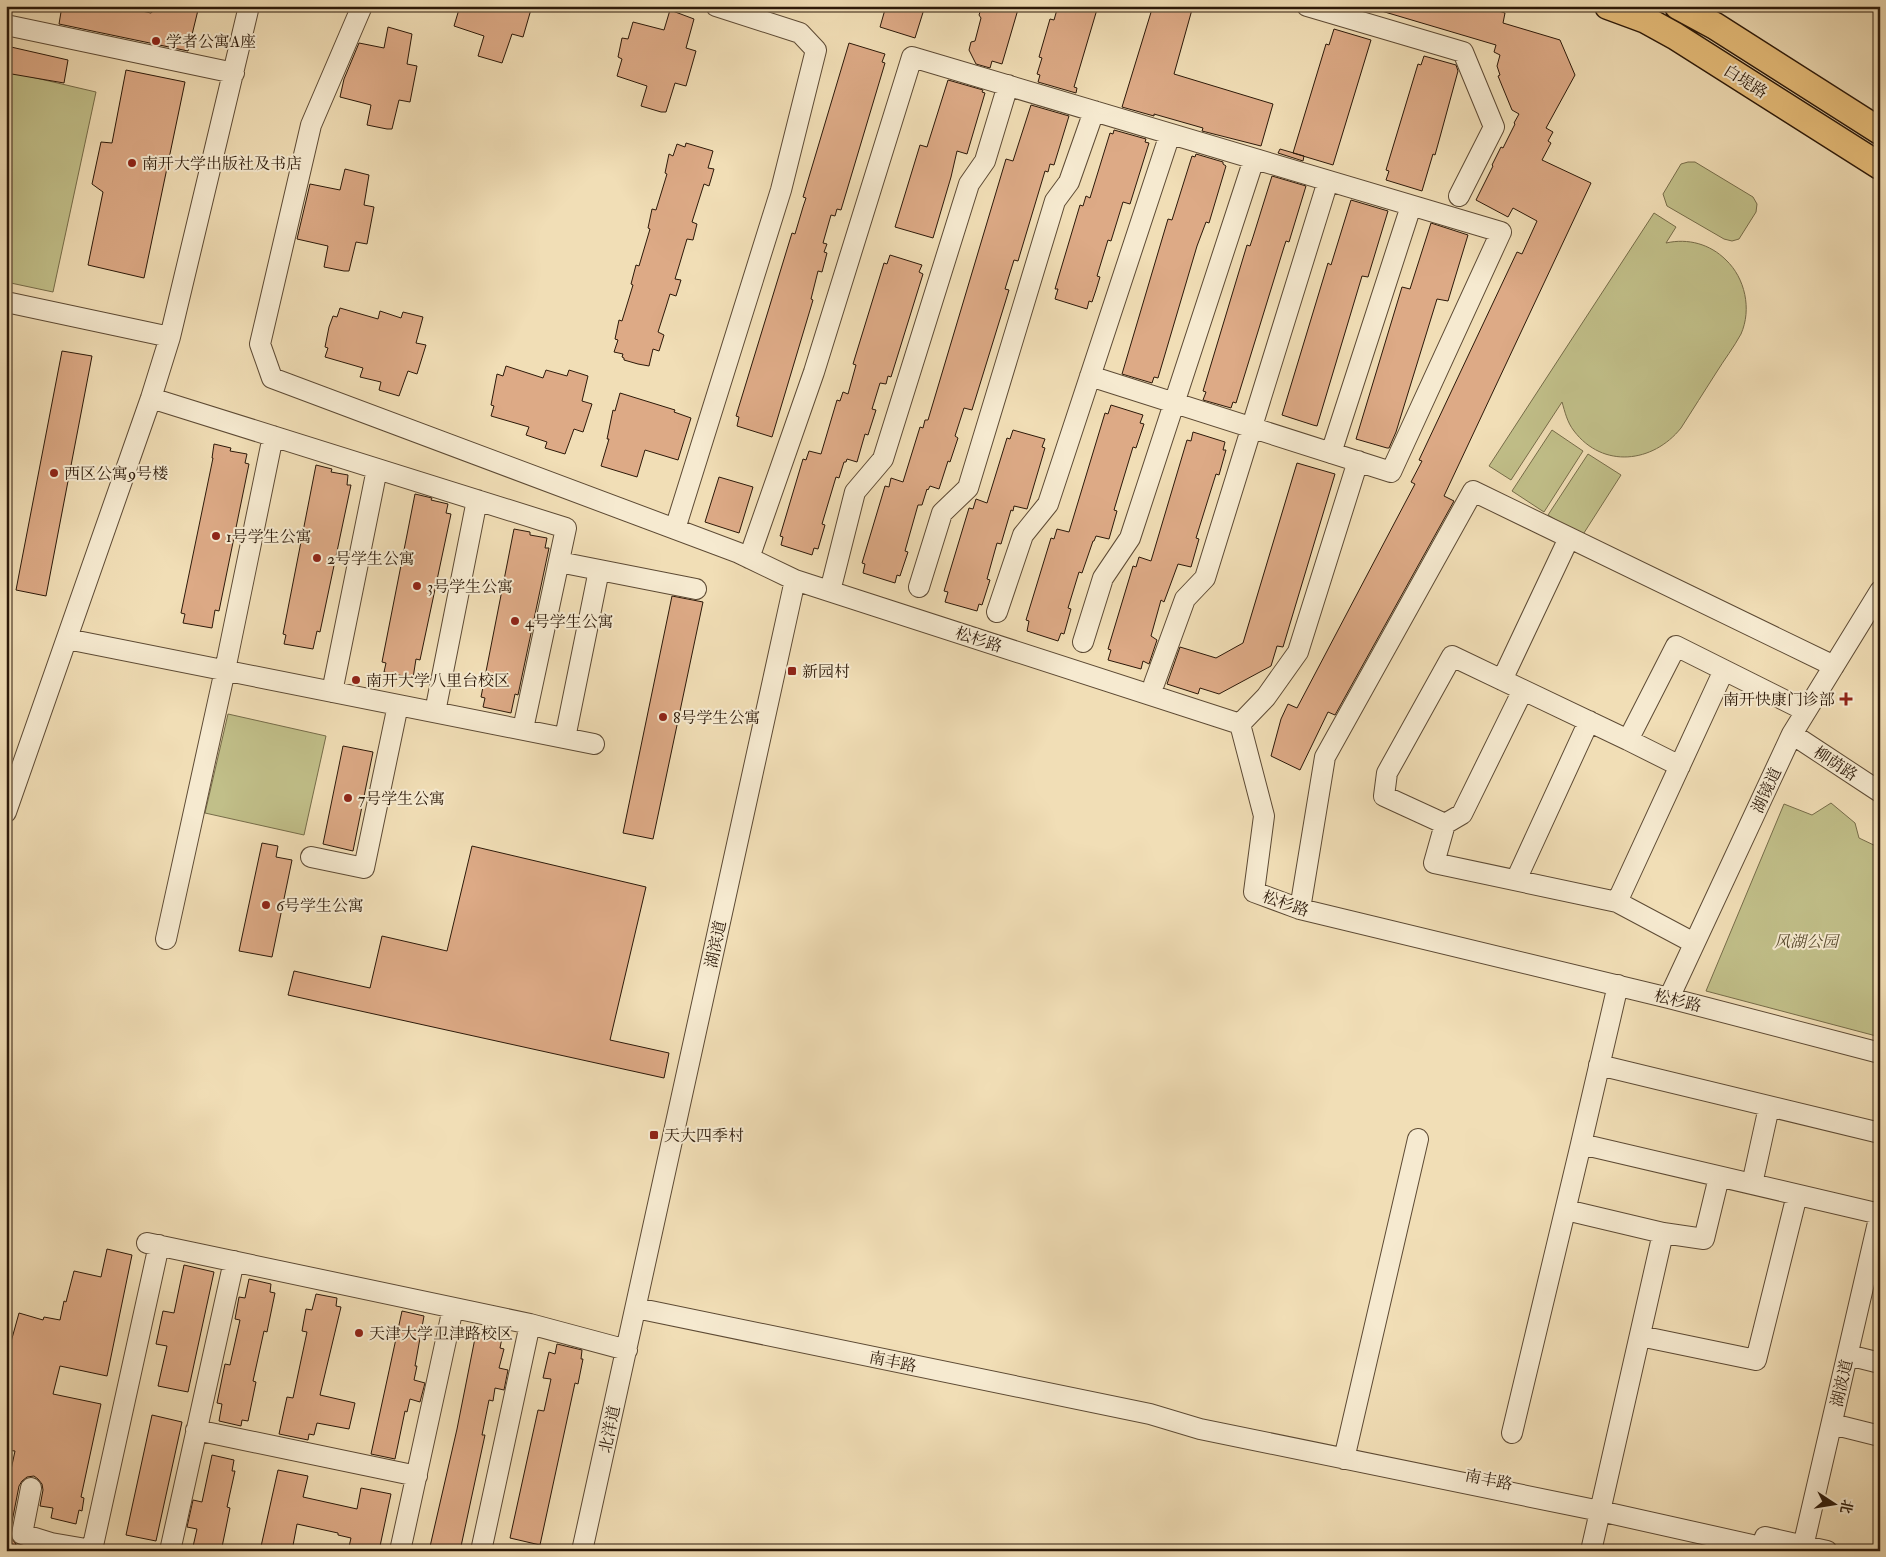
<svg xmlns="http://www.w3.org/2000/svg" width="1886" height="1557" font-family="'IM FELL Double Pica','Noto Serif SC',serif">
	<rect width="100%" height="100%" fill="#f1deb6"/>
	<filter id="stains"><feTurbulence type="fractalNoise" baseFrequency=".004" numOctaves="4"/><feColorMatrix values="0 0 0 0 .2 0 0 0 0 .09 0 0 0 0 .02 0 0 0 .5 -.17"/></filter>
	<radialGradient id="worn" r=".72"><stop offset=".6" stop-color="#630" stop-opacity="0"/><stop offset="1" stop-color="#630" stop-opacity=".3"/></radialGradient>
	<path fill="#c1bf89" stroke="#766c49" d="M6 71 96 92 53 292 6 282Z
		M1688 162H1695L1753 197 1757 204 1756 212 1739 239 1732 241 1724 239 1667 206 1663 194 1681 164Z
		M1654 213 1676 227 1666 243C1688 238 1710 244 1726 260 1745 278 1752 309 1741 334 1734 347 1724 360 1716 373 1704 391 1693 410 1681 428 1653 463 1603 469 1574 431 1567 422 1565 412 1562 402L1511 480 1489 466Z
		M1552 430 1583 451 1544 512 1512 491Z
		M1588 454 1621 475 1582 536 1548 515Z
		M228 714 326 736 304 835 205 813Z
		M1831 803 1855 823 1859 838 1880 848V1037L1706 991 1784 804 1812 815Z"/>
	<path fill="#ddaa86" stroke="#2c1909" d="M62 6H119L151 13 159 6H199L188 51 59 24Z
		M460 6H532L523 37 512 34 502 63 478 56 484 36 454 26Z
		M886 6H925L915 38 880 27Z
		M982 6H1019L1002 64 992 61 990 68 976 64 969 50 971 42 975 41 981 18 979 15Z
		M1058 6H1098L1074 87 1077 88 1076 93 1038 82 1040 75 1037 74 1042 58 1039 57 1050 19 1054 20Z
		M1156 6H1193L1174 74 1273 104 1261 146 1202 131 1203 128 1154 114V116L1122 107 1152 9 1155 10Z
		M1379 6H1482L1505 13 1503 23 1560 40 1575 75 1546 128 1553 132 1548 141 1551 143 1542 160 1591 183 1444 496 1454 501 1335 715 1328 712 1300 770 1271 756 1281 719 1288 704 1297 708 1415 484 1411 482 1422 461 1419 460 1517 252 1522 254 1537 221 1513 208 1508 217 1476 200 1493 166 1492 165 1501 147 1503 148 1515 124 1514 123 1519 114 1512 110 1498 76 1500 75 1497 66 1500 55 1494 52 1496 45 1378 10Z
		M670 10 694 19 686 48 696 51 686 86 675 83 666 112H661L641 106 647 86 617 76 622 59 618 57 622 38 628 39 633 22 664 30Z
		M388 27 412 34 407 64 417 66 410 102 399 100 392 129H387L367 125 371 105 340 97 344 79 359 43 384 48Z
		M1334 29 1371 40 1333 165 1293 153 1326 44 1329 45Z
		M849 43 885 54 882 62 885 63 841 210 837 209 835 216 831 215 823 243 827 244 824 252 827 253 822 272 818 271 811 299 813 300 772 437 737 426 739 417 736 416 792 233 795 234 803 207 806 198 803 197Z
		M11 47 68 60 64 83 6 73V65Z
		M1424 56 1456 65 1458 71 1440 137 1435 155 1433 154 1422 191 1386 180 1389 171 1386 170 1418 64 1421 65Z
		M126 70 185 82 144 278 88 265 103 192 92 184 101 142 112 143Z
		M948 80 983 90 982 92 985 93 967 154 957 151 951 177 933 238 895 227 920 145 927 147Z
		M1031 105 1069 116 1054 165 1050 164 1048 172 1045 171 1018 261 1014 260 1005 289 1009 290 972 410 964 408 955 436 958 438 950 462 948 461 939 489 930 486 928 490 927 489 922 505H918L905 551 908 552 900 576 897 575 895 583 863 573 865 564 862 563 885 486 889 487 891 478 903 482 920 427 923 428 925 420H928L1006 159 1013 161Z
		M1114 130 1146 139 1145 142 1149 143 1130 204 1123 202 1111 241 1108 240 1097 276 1100 277 1096 290 1092 302 1089 301 1087 309 1055 299 1058 289H1055L1080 205 1083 206 1086 196 1090 198 1110 133 1113 134Z
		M686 143 713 151 708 168 714 169 709 186 704 184 692 222 697 224 693 240 687 239 679 266 675 279 681 280 676 296 670 294 666 307 658 332 664 335 659 351 653 349 649 366 638 364 624 360V358L622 357 623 354 614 352 618 340 615 339 619 320 622 321 633 285 631 284 636 265 639 266 650 229 648 228 652 209 656 210 667 174 665 173 669 154 673 156 677 144 685 147Z
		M1280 149 1304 156 1303 161 1278 153Z
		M1196 154 1223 162V164L1226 166 1209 223 1206 222 1197 246 1158 378 1154 377 1152 383 1122 374 1168 219 1172 220 1192 156 1195 157Z
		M345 169 369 175 364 205 374 207 367 244 356 242 349 271H344L324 267 328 246 297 239 310 184 340 190Z
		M1272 176 1306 186 1289 242 1286 241 1284 247 1236 403 1233 402 1231 408 1203 400 1206 392 1203 391 1247 245 1250 246 1253 237Z
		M1351 200 1388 211 1368 277 1362 276 1317 426 1313 425 1282 415 1328 263 1331 265Z
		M1431 223 1468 235 1448 301 1437 299 1396 432 1389 448H1387L1356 439 1402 287 1410 289Z
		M890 255 922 265 919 272 923 274 891 377 888 376 886 384 880 383 872 409 876 410 868 435 865 434 857 462 847 459 846 462H844L839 478 836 477 822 524 825 525 818 549 814 548 812 555 781 545 783 537 780 536 803 459 806 460 809 451 821 454 837 400 840 401 843 392 848 394 856 365 853 364 884 263 887 264Z
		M340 308 378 319 380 311 401 318 403 312 423 317 416 343 426 345 417 374 408 371 399 396 379 390 381 382 360 377 363 368 325 357 328 348 325 347 329 327 333 316 337 317Z
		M62 351 92 356 46 596 16 590Z
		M506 366 543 378 546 370 567 376 569 370 588 376 582 401 592 404 583 432 574 429 565 454 545 448 547 442 526 435 529 427 491 416 494 406 491 405 497 374 503 376Z
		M620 393 675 410 674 412 691 418 678 460 645 450 637 477 601 466 609 439H607L613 410 615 411Z
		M1111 405 1143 415 1140 423 1144 424 1136 448 1133 447 1123 480 1114 510 1117 511 1109 539 1096 536 1094 541H1093L1082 573 1079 572 1068 608 1071 609 1064 634 1061 633 1058 641 1027 631 1029 621 1026 620 1051 538 1054 539 1057 529 1069 532 1105 413 1108 414Z
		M1013 430 1045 439 1042 447 1045 448 1027 509 1014 506 1013 511 1011 510 1001 544 997 543 987 579 990 580 982 605 979 604 977 611 945 602 948 592 944 591 969 508 973 509 976 499 987 503 1007 438 1010 439Z
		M1193 432 1225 442 1223 450H1226L1219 475 1216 474 1196 538 1199 539 1191 567 1178 564 1164 602 1161 600 1151 636 1157 640 1149 664 1143 661 1141 669 1108 660 1111 650 1108 649 1133 566 1136 567 1139 557 1151 561 1187 440 1191 441Z
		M214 444 231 448 230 451 247 454 245 463 249 464 219 611 215 610 212 628 183 623 185 614 181 613 213 458H212Z
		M1297 463 1335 474 1283 647 1277 646 1271 666 1219 694 1200 688 1198 694 1167 684 1180 647 1216 658 1243 643Z
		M316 465 332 469 331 472 348 475 347 485H351L320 632 317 631 313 649 284 644 286 635 283 634Z
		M719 477 753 487 739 533 705 522Z
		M415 494 432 498 431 500 448 504 446 513 451 514 420 660 416 659 413 678 384 672 386 663 382 662Z
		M514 529 530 532V535L547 538 545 548H549L518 695 515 694 511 713 483 707 485 698 481 697Z
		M672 596 703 602 653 839 623 833Z
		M343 746 373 752 353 851 323 844Z
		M262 843 278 846 276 857 292 860 272 957 239 951Z
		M472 846 646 887 610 1040 669 1053 664 1078 288 995 294 971 370 988 382 936 447 951Z
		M107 1249 132 1255 107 1376 60 1366 53 1394 101 1404 81 1497 84 1498 82 1511 79 1510 76 1524 51 1518 53 1508 40 1506 43 1490 42 1484 38 1479 34 1476 27 1477 22 1481 19 1486 10 1532 11 1538 16 1544 15 1551H6V1493L15 1451 6 1450V1360L19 1313 43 1320 44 1317 60 1320 64 1301 66 1302 74 1271 101 1277Z
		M184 1265 214 1272 188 1392 158 1386 167 1346 156 1344 163 1311 174 1313Z
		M249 1279 271 1284 270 1292 275 1293 267 1332 264 1331 253 1381 256 1382 248 1421 242 1420 241 1426 219 1421 222 1404 217 1403 225 1364 230 1365 240 1320 235 1319 239 1297 245 1298Z
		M316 1294 337 1298 336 1306 341 1307 320 1395 355 1403 349 1429 317 1423 314 1435 309 1434 308 1440 279 1434 287 1397 293 1398 307 1332 302 1331 306 1309 312 1310Z
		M402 1311 424 1316 415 1366H417L414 1380 425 1383 420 1402 410 1399 407 1412 405 1411 395 1459 371 1454Z
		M477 1328 503 1333 500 1348 504 1349 499 1368 508 1370 504 1390 495 1388 493 1401 489 1400 482 1435H485L460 1551H429L457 1429Z
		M557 1344 582 1350 581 1359H583L578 1384 575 1383 540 1545 510 1538 538 1410 544 1411 551 1379 543 1378 549 1352 555 1354Z
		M152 1415 182 1422 156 1541 126 1535Z
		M212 1455 234 1460 232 1471H235L227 1507 230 1508 222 1547 216 1546 215 1551H192L197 1529 187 1527 193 1500 202 1502Z
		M278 1470 308 1476 303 1497 357 1509 361 1488 391 1494 379 1551H348L351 1538 338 1535V1533L297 1524 292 1551H260Z"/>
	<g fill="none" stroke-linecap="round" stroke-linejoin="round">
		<g stroke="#5d4a34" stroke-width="22">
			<path id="minor" d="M362 6 311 125 260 344 272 378 739 553 795 580 1240 724 1264 816 1254 892 1300 909 1669 998 1880 1053
				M1307 6 1463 52 1494 127 1459 196
				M6 25 234 73
				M6 302 170 337
				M151 398 566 528 523 729
				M1331 453 1411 206
				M675 529 781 190 816 50 800 33 716 6
				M749 558 814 372 912 57 1501 232 1391 472 1090 376
				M559 562 696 589
				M919 587 942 513 968 488 1055 201 1069 182 1094 111
				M830 591 855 492 883 459 969 184 985 161 1008 85
				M997 612 1023 535 1048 504 1170 134
				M67 639 594 744
				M1083 642 1103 578 1130 538 1254 159
				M1502 680 1569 538
				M1154 684 1185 599 1205 578 1328 181
				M332 692 377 469
				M435 712 477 500
				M1240 724 1266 697 1298 652 1358 461
				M1792 734 1880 792
				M565 738 599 570
				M1628 740 1680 766
				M6 812 151 398 170 337 249 6
				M1445 824 1462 814 1523 690
				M311 857 364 868 398 705
				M1516 880 1589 721
				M1617 902 1724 670
				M1300 909 1325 757 1473 491 1834 666
				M166 939 225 670 273 436
				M1694 943 1617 902 1434 863 1445 824 1384 796 1387 773 1452 656 1628 740 1676 646 1806 711
				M1618 985 1581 1144 1880 1214
				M1669 998 1792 734 1880 591
				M1599 1065 1880 1133
				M1752 1184 1769 1107
				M1566 1210 1663 1233 1704 1239 1719 1177
				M147 1243 530 1324 627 1350
				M636 1308 1150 1414 1200 1429 1600 1511 1779 1551
				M1640 1336 1756 1360 1797 1195
				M1848 1355 1880 1363
				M1832 1424 1880 1436
				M196 1430 417 1476
				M1512 1433 1581 1144
				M1344 1459 1418 1139
				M31 1488 22 1534 51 1543 92 1550
				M1765 1537 1827 1551
				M95 1551 92 1550 159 1245
				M170 1551 234 1261
				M400 1551 453 1308
				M481 1551 530 1324
				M582 1551 795 580
				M1591 1551 1663 1233
				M1802 1551 1880 1214"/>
		</g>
		<g stroke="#2c1909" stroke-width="29">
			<path id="major" d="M1608 6 1646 20 1675 36 1880 166
				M1678 6 1715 26 1880 131"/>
		</g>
		<use href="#minor" stroke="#f6ead0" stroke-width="20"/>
		<use href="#major" stroke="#e8bf7b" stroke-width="26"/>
	</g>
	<g fill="#8f2418" stroke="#f6ead0" stroke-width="2">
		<circle cx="156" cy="41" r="5"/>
		<circle cx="132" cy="163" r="5"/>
		<circle cx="54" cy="473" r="5"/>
		<circle cx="216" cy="536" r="5"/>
		<circle cx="317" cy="558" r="5"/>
		<circle cx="417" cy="586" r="5"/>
		<circle cx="515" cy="621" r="5"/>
		<rect x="787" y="666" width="10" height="10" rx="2.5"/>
		<circle cx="356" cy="680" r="5"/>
		<path d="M1843.5 691.5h5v5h5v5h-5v5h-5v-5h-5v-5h5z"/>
		<circle cx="663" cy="717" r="5"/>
		<circle cx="348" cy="798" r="5"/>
		<circle cx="266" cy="905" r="5"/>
		<rect x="649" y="1130" width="10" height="10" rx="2.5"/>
		<circle cx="359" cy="1333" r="5"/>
	</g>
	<g text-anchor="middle" stroke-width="4" stroke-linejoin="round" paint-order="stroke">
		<g font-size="16" fill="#2c1909" stroke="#f6ead0" text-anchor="start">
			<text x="166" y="47">学者公寓A座</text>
			<text x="142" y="169">南开大学出版社及书店</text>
			<text x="64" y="479">西区公寓9号楼</text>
			<text x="226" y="542">1号学生公寓</text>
			<text x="327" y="564">2号学生公寓</text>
			<text x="427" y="592">3号学生公寓</text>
			<text x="525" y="627">4号学生公寓</text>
			<text x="802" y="677">新园村</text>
			<text x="366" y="686">南开大学八里台校区</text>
			<text x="1835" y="705" text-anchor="end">南开快康门诊部</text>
			<text x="673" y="723">8号学生公寓</text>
			<text x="358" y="804">7号学生公寓</text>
			<text x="276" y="911">6号学生公寓</text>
			<text x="664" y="1141">天大四季村</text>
			<text x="369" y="1339">天津大学卫津路校区</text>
		</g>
		<g font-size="16" fill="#2c1909" stroke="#f6ead0">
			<text transform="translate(1746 81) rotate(32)" y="6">白堤路</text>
			<text transform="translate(979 639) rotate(18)" y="6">松杉路</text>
			<text transform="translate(1836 763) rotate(33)" y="6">柳荫路</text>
			<text transform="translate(1766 790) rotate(-65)" y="6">湖镜道</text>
			<text transform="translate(1286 903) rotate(19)" y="6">松杉路</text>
			<text transform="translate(715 944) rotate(-78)" y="6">湖滨道</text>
			<text transform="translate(1678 1000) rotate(14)" y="6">松杉路</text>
			<text transform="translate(893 1361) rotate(12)" y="6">南丰路</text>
			<text transform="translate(1841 1383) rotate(-77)" y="6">湖波道</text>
			<text transform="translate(609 1429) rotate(-78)" y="6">北洋道</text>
			<text transform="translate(1489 1479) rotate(12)" y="6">南丰路</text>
		</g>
		<g font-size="16" font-style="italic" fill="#594b2f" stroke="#f6ead0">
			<text x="1806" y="947">风湖公园</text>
		</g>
	</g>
	<rect width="1886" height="1557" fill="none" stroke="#f1deb6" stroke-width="25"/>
	<rect x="8" y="8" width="1871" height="1542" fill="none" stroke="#2c1909" stroke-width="2.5"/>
	<rect x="12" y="12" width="1861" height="1532" fill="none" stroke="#2c1909"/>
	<g transform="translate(1834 1504) rotate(102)" stroke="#f6ead0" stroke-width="4" paint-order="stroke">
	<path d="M0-4L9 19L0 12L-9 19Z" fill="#2c1909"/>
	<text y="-8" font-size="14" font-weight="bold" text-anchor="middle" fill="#2c1909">北</text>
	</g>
	<rect width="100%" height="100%" filter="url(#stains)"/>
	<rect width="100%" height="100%" fill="url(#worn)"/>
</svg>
